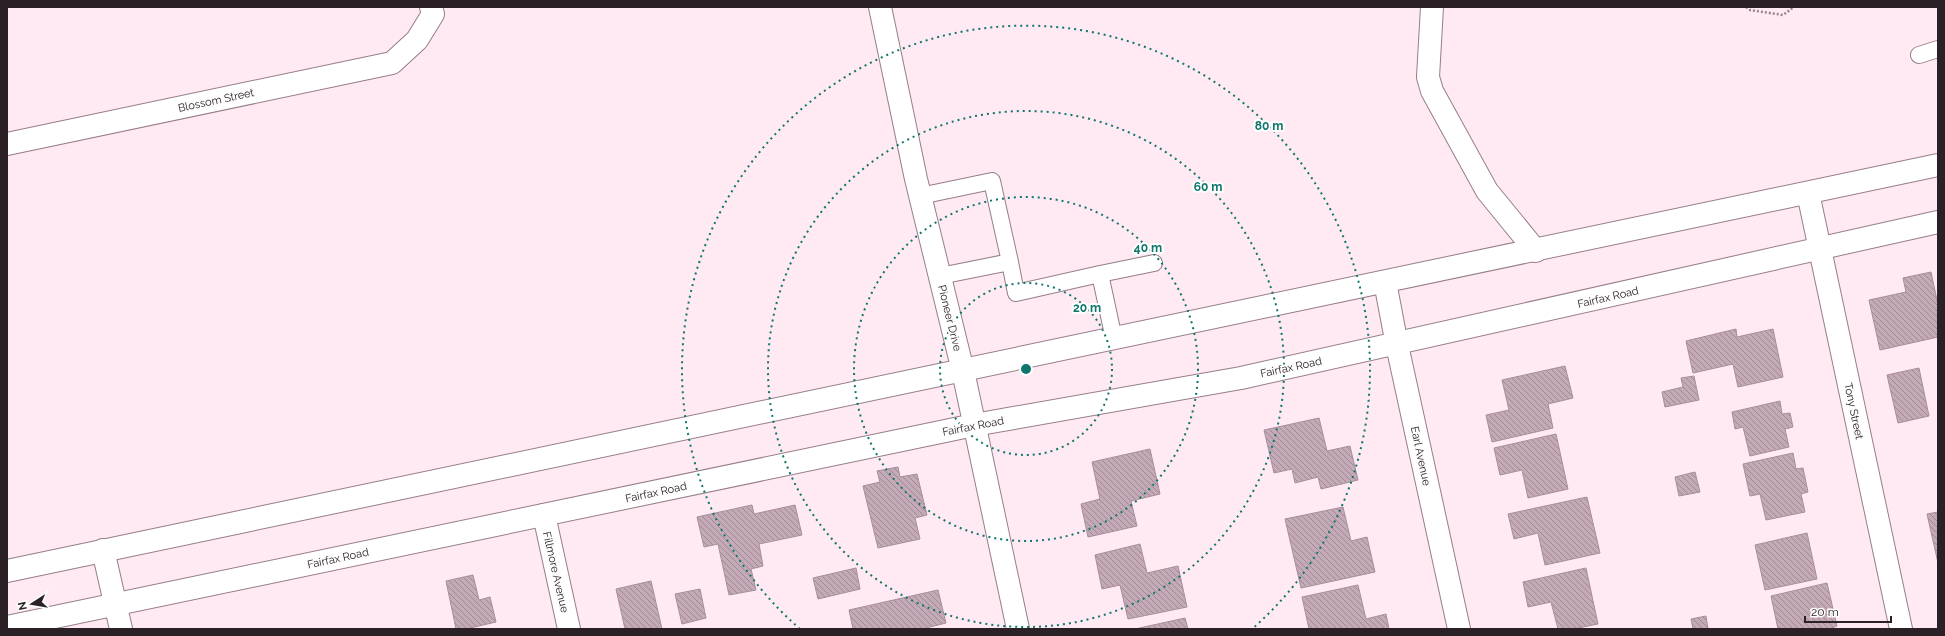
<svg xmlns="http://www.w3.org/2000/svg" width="1945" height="636" font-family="Raleway,sans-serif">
	<defs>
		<pattern id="building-back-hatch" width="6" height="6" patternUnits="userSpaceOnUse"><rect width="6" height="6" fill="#c4aab6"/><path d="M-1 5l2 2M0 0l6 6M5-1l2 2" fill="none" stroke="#9f8a94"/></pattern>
	</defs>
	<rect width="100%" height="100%" fill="#ffe9f3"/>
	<path fill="url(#building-back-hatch)" stroke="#a78e9a" d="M1931 272 1938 305V337L1880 350 1869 300 1906 292 1903 278Z
		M1736 329 1737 337 1773 329 1783 377 1738 387 1733 364 1693 373 1686 341Z
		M1565 366 1573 398 1548 404 1553 428 1492 442 1486 415 1509 410 1502 380Z
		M1919 368 1929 416 1898 423 1887 375Z
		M1694 376 1699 400 1665 407 1662 392 1683 387 1681 378Z
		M1780 401 1782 414 1790 413 1793 427 1785 429 1789 447 1750 456 1743 427 1735 429 1732 412Z
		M1319 418 1327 451 1350 446 1358 480 1321 489 1318 477 1295 483 1292 469 1274 473 1264 430Z
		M1556 434 1568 489 1528 498 1522 470 1500 475 1494 448Z
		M1150 449 1160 494 1131 501 1137 526 1088 537 1081 504 1100 499 1092 462Z
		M1793 453 1796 469 1803 468 1808 492 1801 494 1805 512 1766 520 1760 494 1750 496 1743 464Z
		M898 467 900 477 917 474 927 515 915 518 920 539 878 548 863 486 880 482 877 471Z
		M1695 472 1700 492 1679 496 1675 477Z
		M1587 497 1600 553 1545 565 1538 533 1514 539 1508 514Z
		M752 505 754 514 795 505 802 535 759 544 763 566 751 569 756 590 729 595 718 544 704 547 697 517Z
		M1343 507 1351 541 1367 537 1375 572 1301 588 1285 519Z
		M1938 512V563L1927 514Z
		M1807 533 1817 579 1765 590 1755 545Z
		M1140 544 1147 573 1178 566 1187 607 1128 619 1120 585 1102 589 1095 555Z
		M856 568 860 589 818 599 813 578Z
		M1586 568 1598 624 1573 629H1558L1551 602 1528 607 1523 582Z
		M473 575 479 600 490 597 496 622 466 629H456L446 581Z
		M651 581 662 629H625L616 589Z
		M1827 583 1837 626 1829 629H1778L1771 596Z
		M1358 585 1366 619 1386 614 1389 629H1309L1302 597Z
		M700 589 706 618 682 624 675 594Z
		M938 590 946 623 922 629H853L849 610Z
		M1706 616 1708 629H1693L1691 619Z
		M1185 618 1188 629H1135Z"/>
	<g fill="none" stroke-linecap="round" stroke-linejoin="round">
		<g stroke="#967e89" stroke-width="18">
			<path id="lane" d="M1919 55 1938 49
				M920 196 992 181 1010 262 940 276
				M1010 262 1016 293 1100 274 1114 339
				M1100 274 1154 263"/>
		</g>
		<g stroke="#967e89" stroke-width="24">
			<path id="street" d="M1432 7 1428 77 1432 91 1487 191 1536 251
				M7 144 392 63 417 40 433 14 431 7
				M1808 193 1901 629
				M1385 282 1397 345 1459 629
				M544 515 569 629
				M103 550 121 629"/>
		</g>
		<g stroke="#967e89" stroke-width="24">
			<path id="secondary" d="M880 7 916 179 963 371 1018 629
				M7 571 1938 165
				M7 627 974 425 1241 378 1938 222"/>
		</g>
		<path stroke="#95858c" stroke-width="2.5" stroke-dasharray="2 2" stroke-linecap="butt" d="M1746 7 1750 10 1783 15 1794 7"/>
		<use href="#lane" stroke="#fff" stroke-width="16"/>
		<use href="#street" stroke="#fff" stroke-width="22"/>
		<use href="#secondary" stroke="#fff" stroke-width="22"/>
	</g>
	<g fill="none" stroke="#0f766e" stroke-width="2" stroke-dasharray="2 4">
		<circle cx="1026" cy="369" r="86"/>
		<circle cx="1026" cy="369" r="172"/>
		<circle cx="1026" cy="369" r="258"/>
		<path d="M800 629A344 344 0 1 1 1252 629"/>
	</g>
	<g text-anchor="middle" stroke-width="4" stroke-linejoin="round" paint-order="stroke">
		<g font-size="11" fill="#2a2025" stroke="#fdfdfd">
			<text transform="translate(216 100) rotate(-12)" y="4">Blossom Street</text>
			<text transform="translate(1608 297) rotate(-13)" y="4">Fairfax Road</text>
			<text transform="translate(950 318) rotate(76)" y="4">Pioneer Drive</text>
			<text transform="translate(1291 367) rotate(-12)" y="4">Fairfax Road</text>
			<text transform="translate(1854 411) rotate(78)" y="4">Tony Street</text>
			<text transform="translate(973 426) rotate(-11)" y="4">Fairfax Road</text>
			<text transform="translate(1421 456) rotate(78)" y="4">Earl Avenue</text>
			<text transform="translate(656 492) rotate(-12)" y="4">Fairfax Road</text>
			<text transform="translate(338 558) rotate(-12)" y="4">Fairfax Road</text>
			<text transform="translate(556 572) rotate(77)" y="4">Fillmore Avenue</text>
		</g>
	</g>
	<circle cx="1026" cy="369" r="6" fill="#0f766e" stroke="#fdfdfd" stroke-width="2"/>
	<g font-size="12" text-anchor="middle" font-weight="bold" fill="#0f766e" stroke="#fdfdfd" stroke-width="4" stroke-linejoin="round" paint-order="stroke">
		<text x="1269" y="130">80 m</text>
		<text x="1208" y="191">60 m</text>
		<text x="1148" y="252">40 m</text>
		<text x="1087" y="312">20 m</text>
	</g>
	<rect width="1945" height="636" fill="none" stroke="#2a2025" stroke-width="16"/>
	<g transform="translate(32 604) rotate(258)" stroke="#fdfdfd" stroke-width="3" paint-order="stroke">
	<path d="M0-3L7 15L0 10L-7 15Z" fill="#2a2025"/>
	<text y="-6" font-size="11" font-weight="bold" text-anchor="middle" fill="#2a2025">N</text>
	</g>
	<path d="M1805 616v6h86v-6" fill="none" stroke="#2a2025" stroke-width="2"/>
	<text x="1811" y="616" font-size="12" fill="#2a2025" stroke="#fdfdfd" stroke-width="3" paint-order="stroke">20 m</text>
</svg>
